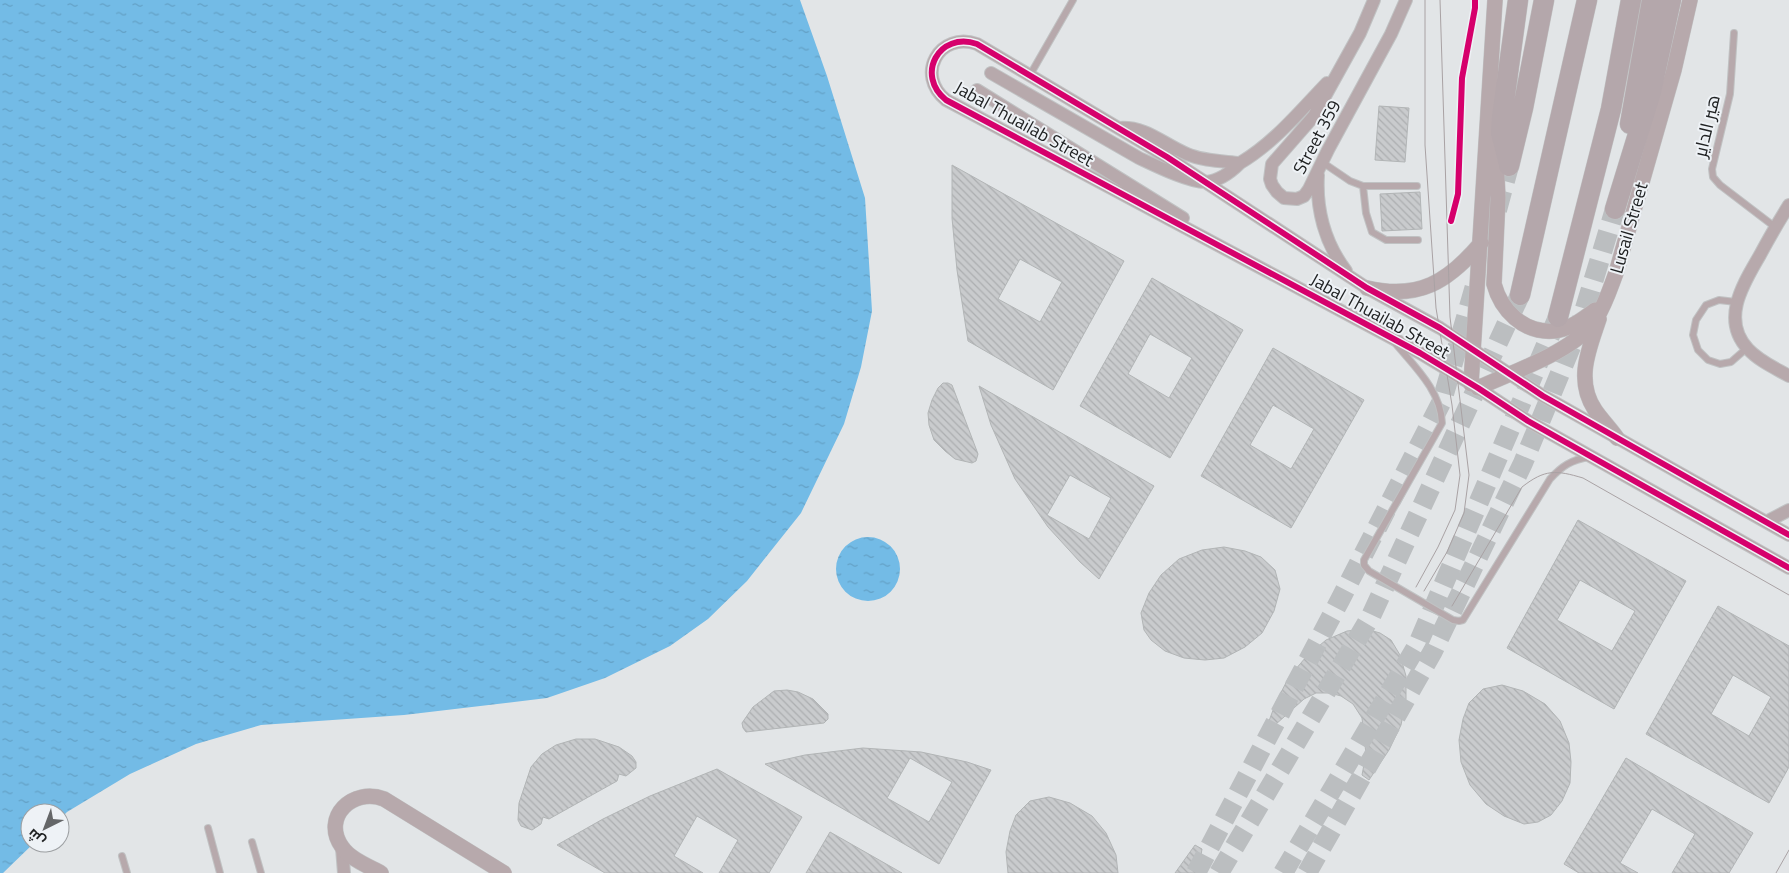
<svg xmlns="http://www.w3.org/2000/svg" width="1789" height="873" font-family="'Titillium Web',Cairo,sans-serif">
	<defs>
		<pattern id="water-ripples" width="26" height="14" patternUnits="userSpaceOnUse" patternTransform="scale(1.25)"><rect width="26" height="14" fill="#73bbe6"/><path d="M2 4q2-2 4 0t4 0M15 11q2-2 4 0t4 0" fill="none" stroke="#63a0c5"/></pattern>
		<pattern id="building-back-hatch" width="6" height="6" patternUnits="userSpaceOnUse" patternTransform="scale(1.25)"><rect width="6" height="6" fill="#c9cbcd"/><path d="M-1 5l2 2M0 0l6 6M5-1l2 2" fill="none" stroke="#acaeb0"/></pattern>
	</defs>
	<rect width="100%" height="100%" fill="#e2e5e7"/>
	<path fill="url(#water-ripples)" d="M0 0H800L827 76 865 198 872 311 861 367 844 424 801 513 747 581 708 619 670 646 605 678 547 698 404 715 261 725 196 744 130 774 67 812 60 819V813H30V843H34L3 873H0Z
		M836 569a32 32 0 1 1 64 0a32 32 0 1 1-64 0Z"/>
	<path fill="url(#building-back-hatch)" stroke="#b2b5b6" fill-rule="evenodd" d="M1379 106 1409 108 1405 162 1375 160Z
		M952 165 1124 261 1053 390 968 341 957 270 952 218ZM1020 259 1062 282 1040 322 998 299Z
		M1420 192 1422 229 1382 231 1380 194Z
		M1152 278 1243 330 1170 458 1080 406ZM1150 334 1192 358 1169 398 1128 374Z
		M1273 348 1364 400 1291 528 1201 476ZM1273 405 1314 429 1291 469 1250 445Z
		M943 383H948L952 385 978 454 976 461 972 463 955 459 945 451 934 440 929 425 928 413 932 400 938 388Z
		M979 386 1154 486 1099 579 1080 562 1048 527 1015 479 991 425ZM1070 475 1111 498 1089 539 1047 515Z
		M1578 520 1686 581 1614 709 1507 648ZM1580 580 1635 611 1612 651 1557 620Z
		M1224 547 1245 551 1261 557 1275 570 1280 589 1274 611 1262 633 1245 647 1224 658 1205 660 1184 658 1165 651 1151 640 1144 630 1141 613 1149 593 1161 575 1179 559 1202 550Z
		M1718 606 1789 646V767L1769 803 1646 734ZM1733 675 1771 697 1749 736 1711 714Z
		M1366 629 1380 633 1391 640 1400 655 1406 676V699L1401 725 1389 750 1369 780 1362 775 1366 754 1362 718 1353 704 1341 696 1330 693H1316L1304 699 1275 725 1269 721 1276 702 1289 677 1306 657 1326 640 1347 631Z
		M1502 685 1523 691 1545 704 1560 721 1569 743 1571 762 1570 783 1562 801 1551 815 1538 822 1524 824 1504 816 1486 804 1470 785 1461 762 1459 740 1463 719 1469 703 1483 689Z
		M787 690 798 692 813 699 828 714V719L824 723 746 732 743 728 742 723 753 707 774 691Z
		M576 739H595L619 747 632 756 636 762V768L626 776 619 774 617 781 549 819 543 817 541 824 532 830 521 826 518 820 519 803 531 767 542 754 556 745Z
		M863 748 921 752 967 762 991 770 939 864 765 764 805 755ZM910 758 952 782 929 822 887 798Z
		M1626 758 1753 833 1729 873H1672L1695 834 1652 809 1620 863 1638 873H1579L1564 864Z
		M717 769 802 817 769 873H719L738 840 697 816 674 856 703 873H605L557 845 603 819 650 796Z
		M1049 797 1070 803 1092 816 1106 833 1116 855 1118 873H1008L1006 852 1010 831 1016 815 1030 801Z
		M830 832 902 873H806Z
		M1195 845 1202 849 1198 873H1175Z"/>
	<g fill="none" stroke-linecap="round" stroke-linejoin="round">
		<path stroke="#bbbec0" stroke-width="20" stroke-dasharray="20 10" stroke-linecap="butt" d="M1497 210 1509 166
			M1196 873 1340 600 1442 401 1475 286
			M1219 873 1371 616 1520 295
			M1283 873 1418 644 1558 317
			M1307 873 1433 651 1523 463 1580 325 1615 209"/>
		<g stroke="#c0c2c3" stroke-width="8">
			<path id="service" d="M1734 33 1730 94 1712 169 1713 177 1720 185 1775 227
				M1030 75 1073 0
				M1322 162 1350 181 1363 186H1417
				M1363 186 1366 213 1372 232 1386 240H1418
				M1736 302 1719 300 1706 305 1696 320 1693 335 1698 350 1708 360 1720 364 1731 362 1747 348
				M1395 343C1415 367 1441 391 1442 423L1364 560V565L1369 571 1453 620 1459 621 1463 620 1550 479C1562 466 1571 460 1589 457
				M208 828 220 873
				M252 842 261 873
				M122 856 127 873"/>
		</g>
		<g stroke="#c0c2c3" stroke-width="14">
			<path id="minor" d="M1374 0 1360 33 1314 116 1272 164 1270 179 1272 185 1277 192 1284 198 1297 199 1304 196 1309 189 1328 150 1391 34 1406 0
				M991 73 1139 158C1154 165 1190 183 1206 182 1219 181 1231 172 1240 163
				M977 90 1183 218
				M1119 128C1146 126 1163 144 1187 154 1203 161 1222 161 1240 163 1274 143 1300 111 1327 83
				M1318 175C1316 209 1325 243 1346 271
				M1789 205C1779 221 1769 238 1760 255 1744 283 1720 319 1748 349 1759 361 1775 368 1789 376
				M1766 522 1789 510
				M1789 535 1543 396 1440 328 1367 288 1167 157 977 44C939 31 915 75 946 100L1420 353 1478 388 1528 421 1789 568
				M342 848 344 873"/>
		</g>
		<g stroke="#c0c2c3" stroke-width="16">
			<path id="tertiary" d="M1495 140 1498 198 1494 284C1501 310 1523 333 1553 331 1569 330 1583 319 1595 310
				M1367 288C1419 300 1448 282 1481 243
				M1599 319C1589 349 1575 380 1595 410 1601 419 1610 428 1617 438
				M1471 384 1495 0
				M1478 388C1512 372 1576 351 1596 319 1605 305 1610 289 1616 273L1674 70 1690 0
				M381 873C368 866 350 859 342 847 321 817 353 787 384 799L504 873"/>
		</g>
		<g stroke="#c0c2c3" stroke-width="21">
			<path id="trunk" d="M1630 124 1652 0
				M1508 161 1501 133 1502 117 1518 0
				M1509 166 1523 108 1544 0
				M1615 209 1651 92 1671 0
				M1520 295 1587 0
				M1558 317 1611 109 1631 0"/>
		</g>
		<use href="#service" stroke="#b7a9ac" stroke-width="6"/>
		<use href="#minor" stroke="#b7a9ac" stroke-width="12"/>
		<use href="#tertiary" stroke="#b7a9ac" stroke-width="15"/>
		<use href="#trunk" stroke="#b4a7ab" stroke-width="20"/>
		<path stroke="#a9a2a4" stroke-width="1" d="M1416 587 1438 547 1455 510 1460 475 1452 405 1436 308 1425 145V0
			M1424 591 1447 552 1464 513 1469 475 1450 317 1440 0
			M1452 606 1522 487C1545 469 1556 470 1583 478L1789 595
			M1776 873 1789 850"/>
		<g stroke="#eef2f6" stroke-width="9">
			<path id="cycleway" d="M1451 221 1458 194 1462 78 1475 8V0
				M1789 535 1543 396 1440 328 1367 288 1167 157 977 44C939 31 915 75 946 100L1420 353 1478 388 1528 421 1789 568"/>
		</g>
		<use href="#cycleway" stroke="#d6006c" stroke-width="6"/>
	</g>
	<g text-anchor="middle" stroke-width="4" stroke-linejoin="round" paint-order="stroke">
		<g font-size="18" fill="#202223" stroke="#eef2f6">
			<text transform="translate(1024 124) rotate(29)" y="6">Jabal Thuailab Street</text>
			<text transform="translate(1707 126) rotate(-77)" y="6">هير الداير</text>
			<text transform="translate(1317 137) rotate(-62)" y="6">Street 359</text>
			<text transform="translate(1629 228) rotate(-74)" y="6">Lusail Street</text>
			<text transform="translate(1380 316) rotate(29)" y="6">Jabal Thuailab Street</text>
		</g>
	</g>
	<g transform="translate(45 828) rotate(222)"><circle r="24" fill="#eef2f6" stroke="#9c9fa2"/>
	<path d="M0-4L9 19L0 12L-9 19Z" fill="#646668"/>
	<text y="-8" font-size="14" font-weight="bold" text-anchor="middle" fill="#202223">ش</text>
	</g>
</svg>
